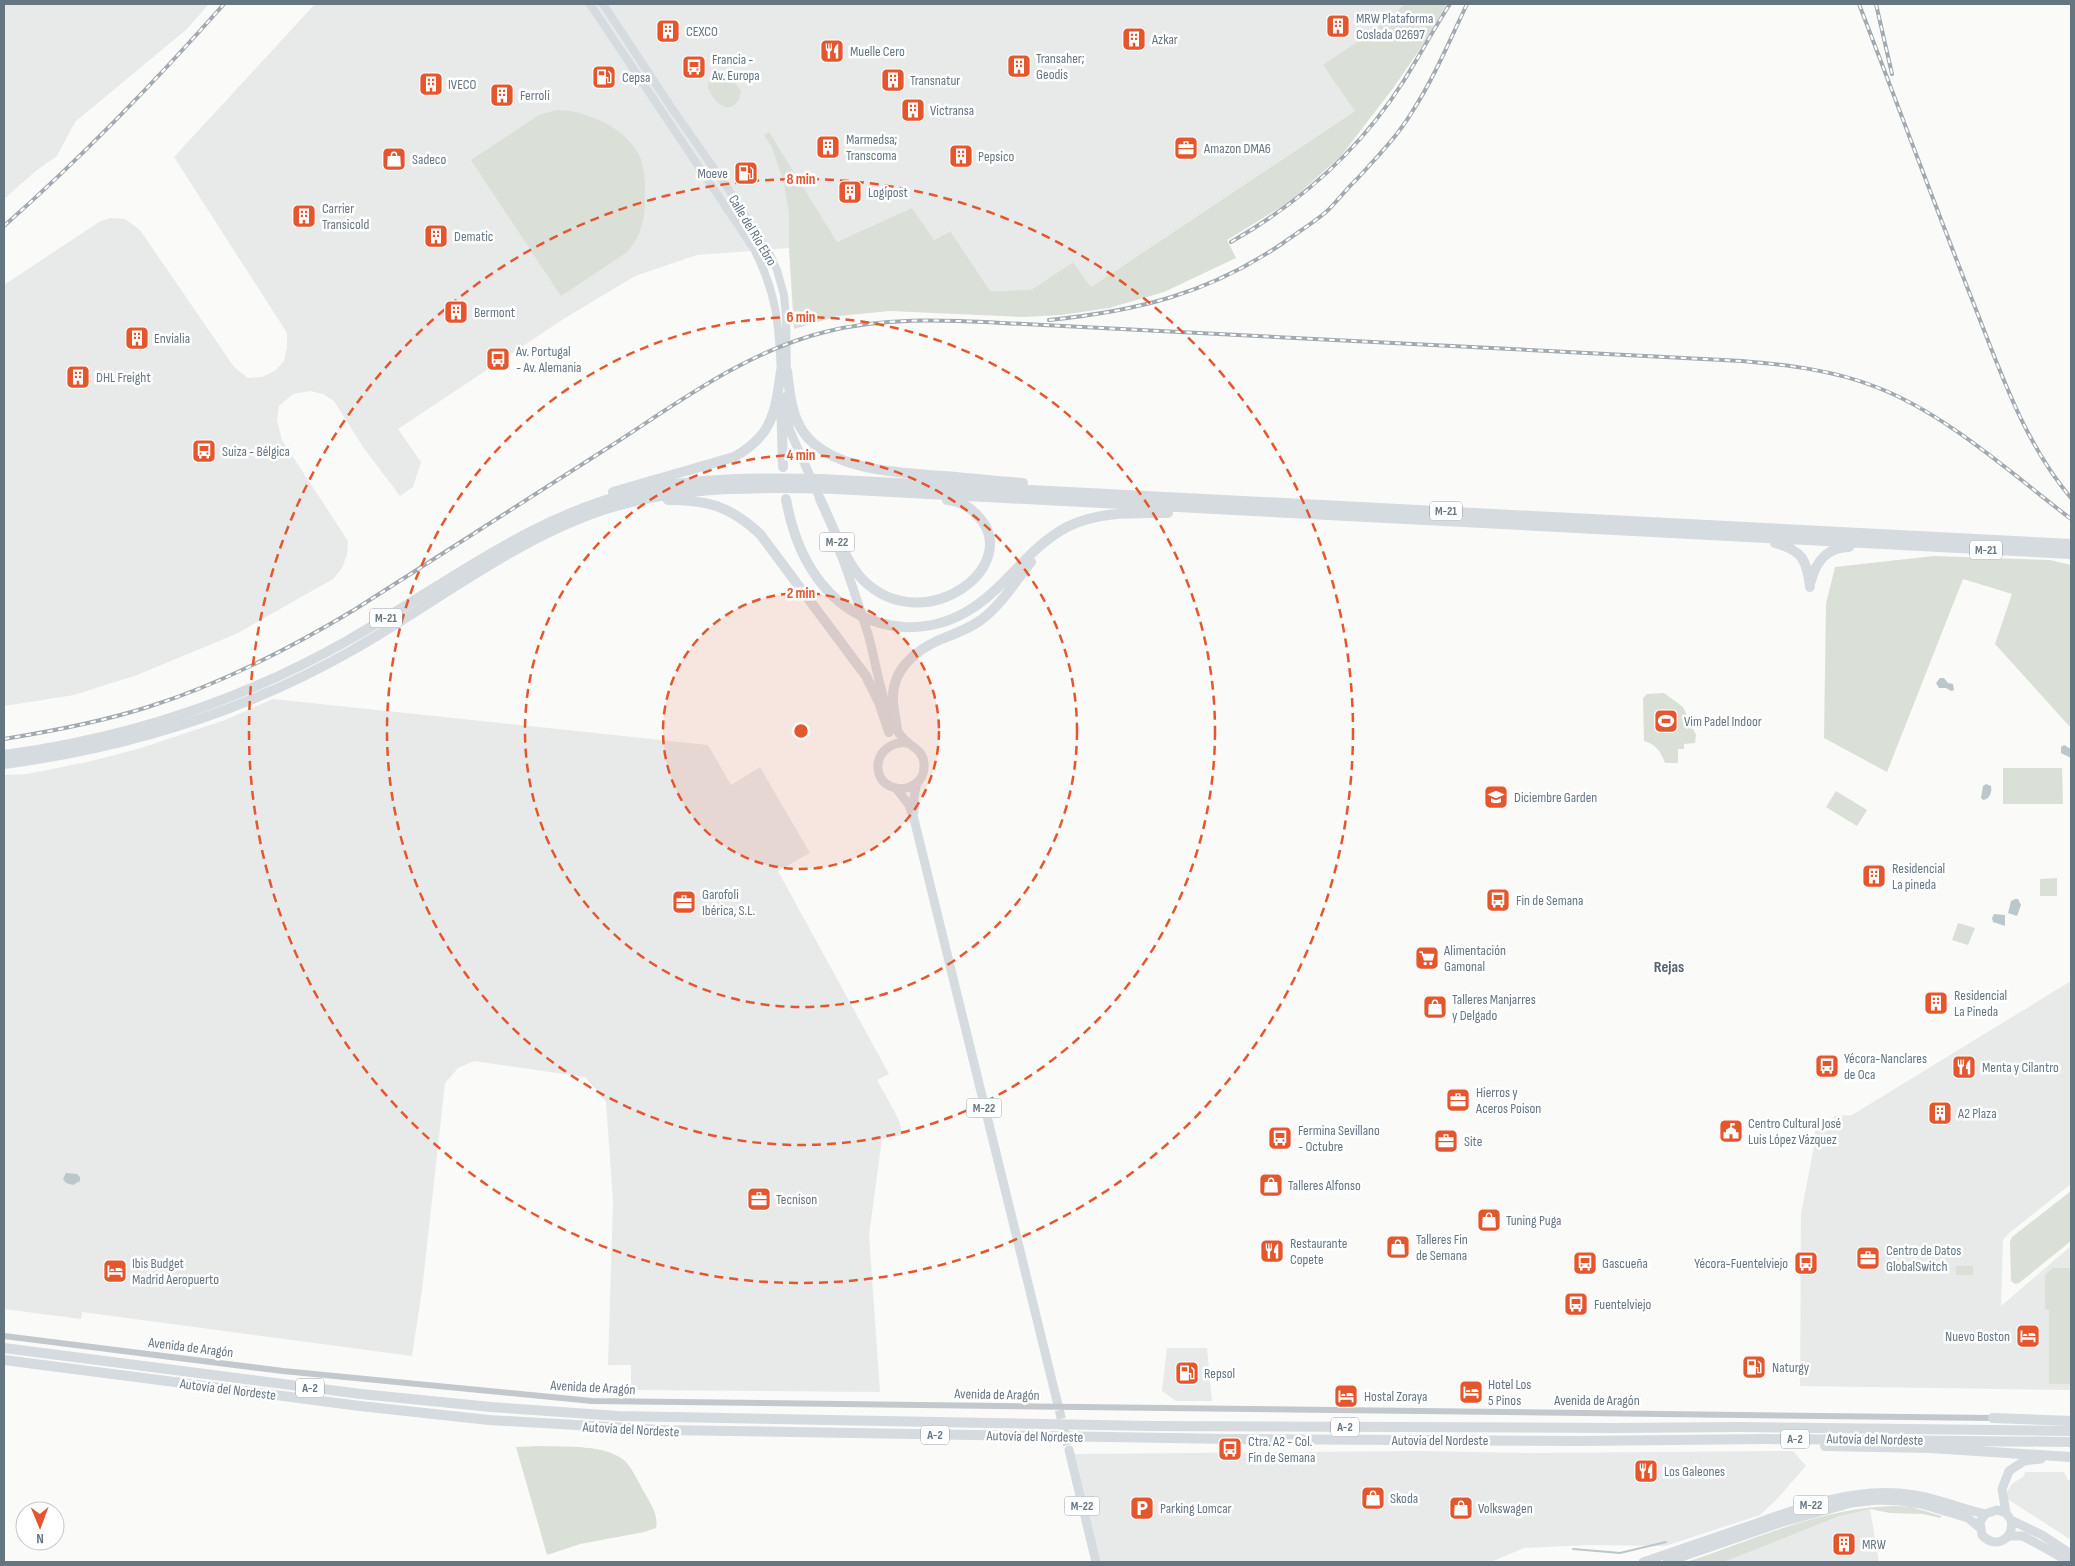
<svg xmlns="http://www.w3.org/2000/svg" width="2075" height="1566" font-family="'Sofia Sans Condensed',sans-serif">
	<rect width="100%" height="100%" fill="#fafaf8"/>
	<path fill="#e8e9e9" d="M4 4H209L187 29 75 122 57 156 37 170 4 199Z
		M315 4 508 5 1405 4 1371 33 1355 111 1091 287 1073 262 1031 290 989 291 949 231 934 240 870 228 837 242 789 248 697 255 635 276 565 318 398 429 421 462 413 487 400 496 363 447 334 401 323 394 310 391 293 394 279 406 277 421 282 440 348 541 347 555 342 568 333 579 236 634 137 675 74 695 4 706V285L99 222 110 218 125 219 140 230 234 367 248 378 262 377 276 370 284 361 287 347V333L174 157Z
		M273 699 708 745 731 785 760 767 810 853 778 871 889 1074 877 1080 898 1118 903 1135 882 1139 869 1235 880 1392 631 1390V1365H608L613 1201 606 1102 585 1077 474 1061 458 1068 445 1083 422 1290 412 1356 82 1312 81 1319 4 1309V775L27 774 87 762 138 749 225 720Z
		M2071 981V1184L2008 1234 2003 1240 2001 1306 2071 1246V1390L1800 1386 1801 1214 1815 1141V1123L1821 1128H1825L1833 1123 1834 1116 1852 1115Z
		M1167 1348H1207L1212 1401H1176L1162 1391Z
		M1419 1451 1531 1453 1793 1451 1806 1466 1776 1500 1760 1515 1665 1546 1589 1545 1524 1548 1491 1562H1100L1074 1454Z
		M2025 1472H2064L2068 1480H2071V1540L2006 1498 2007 1492 2012 1484 2024 1476Z
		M1870 1509 1879 1562H1724L1837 1517Z"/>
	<path fill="#dadfd7" d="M1405 4H1447L1426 40 1394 87 1341 156 1289 202 1227 240 1236 258 1164 292 1109 308 1061 315 1024 317 890 311 838 316 794 329 789 248V213L784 182 772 148 764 135 769 132 837 242 912 208 934 240 950 231 990 291 1031 290 1073 262 1091 287 1355 111 1323 65 1371 33Z
		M721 72H727L741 91C740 102 731 112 721 105 715 102 711 94 708 88 709 78 711 74 721 72Z
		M556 110C586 110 627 128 640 157 645 170 645 185 645 199 645 219 641 237 627 252L561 296 471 160 539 115Z
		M1934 556 2050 560 2071 565V728L1995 644 2012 594 1963 579 1887 772 1824 738 1826 604 1835 567Z
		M1664 693 1683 707 1696 735 1695 743 1684 744V749H1678V763H1665C1661 751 1655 744 1644 741L1643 698 1647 694Z
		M2003 768H2062L2063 804H2003Z
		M1836 791 1867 810 1857 826 1826 807Z
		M2057 878V896H2040V879Z
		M1958 923 1975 928 1968 945 1952 940Z
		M2071 1191V1241L2019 1283 2015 1284 2011 1281 2010 1242 2012 1237Z
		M1956 1266H1973V1275H1956Z
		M2053 1268H2071V1384H2049V1310L2045 1309V1275Z
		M540 1446C564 1447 608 1444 626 1462 633 1470 639 1483 644 1492 650 1502 659 1516 656 1528L644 1532 580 1544 547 1555 516 1447Z
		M1896 1506 1911 1507 1942 1516 1940 1518 1923 1514 1890 1513 1870 1509 1837 1517 1724 1562H1687C1755 1539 1823 1507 1896 1506Z"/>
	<path fill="#bbc7cb" d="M1940 678H1944L1948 683 1953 684 1954 690 1951 691 1946 688H1939L1936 683Z
		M2064 745 2071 749V758L2061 753V747Z
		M1986 784 1991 786C1992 792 1990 799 1983 800L1981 798 1983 786Z
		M2015 899H2018L2021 905 2017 916 2008 913 2011 901Z
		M1994 914 2005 915V926L1993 922 1992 918Z
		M66 1173 77 1174 80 1177V1181L73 1185 66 1183 63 1179Z"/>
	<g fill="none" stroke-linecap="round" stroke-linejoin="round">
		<path stroke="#bbc7cb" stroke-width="2" d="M1573 1549 1620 1553 1666 1542"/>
		<path stroke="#d5d9db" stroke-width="9" stroke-dasharray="9 4.5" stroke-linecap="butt" d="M1056 1397 1069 1450"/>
		<path stroke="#c3c8cc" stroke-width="6" d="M4 1336 283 1371 592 1401 1993 1418"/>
		<path stroke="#d6dbdf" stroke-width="8" d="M590 4 754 249C777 294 779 324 781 375
			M603 4 673 110 727 187 770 255 777 270 784 295 786 317 787 377
			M787 396 790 431"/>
		<path stroke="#d6dbdf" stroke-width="9" d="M2041 1459 2024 1461 2009 1471 2002 1489 2006 1513 2011 1520 2042 1535 2071 1554
			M2006 1513 1997 1510 1985 1514 1980 1522 1982 1535C1995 1550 2015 1539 2011 1520
			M2009 1536H2023L2070 1562
			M1643 1562C1679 1550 1715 1537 1751 1525 1799 1508 1848 1489 1899 1493 1929 1495 1956 1507 1985 1514
			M1667 1562 1783 1522 1852 1503 1877 1500 1900 1501 1921 1504 1968 1518 1979 1527"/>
		<path stroke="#d6dbdf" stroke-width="9" d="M790 431 823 505
			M839 550C850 577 859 606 868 634 875 659 879 687 888 711 891 720 896 731 903 738 912 748 925 750 924 767 924 782 909 791 895 788 866 780 876 739 908 743
			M896 788 909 805 914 819 1056 1397
			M914 812V797L917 782
			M1069 1450 1096 1562"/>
		<path stroke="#d6dbdf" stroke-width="10" d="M787 371C790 393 791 415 804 433 832 471 901 473 943 476 970 478 997 481 1023 483
			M781 397 783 467
			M613 492 734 457C773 435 775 413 781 371
			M786 499C797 562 833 622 904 627 925 628 947 623 966 612 1005 590 1027 548 1067 527 1099 511 1134 513 1168 513
			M820 499C831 522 846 563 863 580 925 641 1026 564 977 515 969 506 959 501 947 500
			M668 500C708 500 730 506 760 534L866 676 879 702 889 732
			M1775 543C1802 550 1807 560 1810 587
			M1811 581C1816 561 1828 547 1849 547
			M897 730C896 720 893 709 893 699 892 670 915 651 939 640 952 635 966 630 978 622 999 608 1015 582 1031 562
			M4 755C123 739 239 702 345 642 440 589 528 517 637 491 698 477 758 478 820 479L2071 544
			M4 764C125 748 244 712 351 651 434 604 521 534 613 507 685 486 760 487 835 489L2071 554
			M4 1348 361 1394 491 1407 618 1416 1152 1426 1615 1428 1740 1427 2071 1431
			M4 1360 360 1406 489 1420 662 1430 1230 1439 1580 1441 1766 1439 2071 1442
			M1993 1418 2071 1421
			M1825 1446 1930 1448 2071 1457"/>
		<g stroke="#a2aab0" stroke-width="4">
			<path id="rail" d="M1859 4C1897 103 1934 203 1973 302 2000 370 2023 441 2071 498
				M1876 4 1892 74
				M4 226C82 157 155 82 224 4
				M1231 242C1301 202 1359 151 1403 82 1419 57 1433 30 1450 4
				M1049 320C1137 311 1208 294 1283 243 1297 233 1313 223 1326 212 1337 202 1346 189 1357 179 1377 157 1397 137 1412 112 1434 78 1450 40 1467 4
				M4 739C53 731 101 722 148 707 221 684 289 649 354 610 438 557 522 503 606 449 675 405 744 352 825 332 890 315 958 321 1024 324L1742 361C1788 365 1833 370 1876 387 1945 413 2012 474 2071 519"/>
		</g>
		<use href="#rail" stroke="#fff" stroke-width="2" stroke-dasharray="5.5" stroke-linecap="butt"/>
	</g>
	<circle cx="801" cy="731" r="138" fill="#e4572e" fill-opacity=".12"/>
	<g fill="none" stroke="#e4572e" stroke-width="2.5" stroke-dasharray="9 6">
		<circle cx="801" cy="731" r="138"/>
		<circle cx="801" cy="731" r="276"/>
		<circle cx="801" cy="731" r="414"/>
		<circle cx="801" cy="731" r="552"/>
	</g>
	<defs>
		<g id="building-square" transform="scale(1.25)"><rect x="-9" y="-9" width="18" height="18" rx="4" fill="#e4572e" stroke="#fff"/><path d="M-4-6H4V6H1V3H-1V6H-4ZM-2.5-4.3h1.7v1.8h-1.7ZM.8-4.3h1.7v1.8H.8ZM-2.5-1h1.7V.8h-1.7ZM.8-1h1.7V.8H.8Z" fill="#fff"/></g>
		<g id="restaurant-square" transform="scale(1.25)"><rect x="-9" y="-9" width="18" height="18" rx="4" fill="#e4572e" stroke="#fff"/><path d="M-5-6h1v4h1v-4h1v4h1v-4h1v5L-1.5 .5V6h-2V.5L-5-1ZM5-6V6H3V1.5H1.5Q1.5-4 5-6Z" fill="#fff"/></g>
		<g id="bus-square" transform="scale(1.25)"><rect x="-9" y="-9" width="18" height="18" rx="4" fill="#e4572e" stroke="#fff"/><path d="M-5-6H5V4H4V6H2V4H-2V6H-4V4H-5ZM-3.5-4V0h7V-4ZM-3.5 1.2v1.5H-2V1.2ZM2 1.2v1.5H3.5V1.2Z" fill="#fff"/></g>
		<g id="fuel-square" transform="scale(1.25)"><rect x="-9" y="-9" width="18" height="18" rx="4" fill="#e4572e" stroke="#fff"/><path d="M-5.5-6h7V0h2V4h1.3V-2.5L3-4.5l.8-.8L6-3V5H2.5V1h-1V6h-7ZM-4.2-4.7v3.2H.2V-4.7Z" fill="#fff"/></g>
		<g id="office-square" transform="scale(1.25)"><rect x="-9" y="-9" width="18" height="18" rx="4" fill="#e4572e" stroke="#fff"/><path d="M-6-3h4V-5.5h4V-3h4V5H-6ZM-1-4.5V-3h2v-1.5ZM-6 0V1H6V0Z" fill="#fff"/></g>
		<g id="shop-square" transform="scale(1.25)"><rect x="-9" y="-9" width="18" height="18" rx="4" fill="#e4572e" stroke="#fff"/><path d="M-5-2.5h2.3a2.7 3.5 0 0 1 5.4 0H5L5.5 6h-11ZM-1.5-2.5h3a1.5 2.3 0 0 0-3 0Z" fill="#fff"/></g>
		<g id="stadium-square" transform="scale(1.25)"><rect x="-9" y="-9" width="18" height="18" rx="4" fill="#e4572e" stroke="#fff"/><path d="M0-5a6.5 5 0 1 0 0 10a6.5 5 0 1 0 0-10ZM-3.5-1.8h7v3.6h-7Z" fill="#fff"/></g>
		<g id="school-square" transform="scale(1.25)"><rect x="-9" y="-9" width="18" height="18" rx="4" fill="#e4572e" stroke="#fff"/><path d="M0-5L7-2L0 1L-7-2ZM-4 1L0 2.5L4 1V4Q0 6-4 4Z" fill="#fff"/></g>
		<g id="supermarket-square" transform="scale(1.25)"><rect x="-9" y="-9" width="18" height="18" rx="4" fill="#e4572e" stroke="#fff"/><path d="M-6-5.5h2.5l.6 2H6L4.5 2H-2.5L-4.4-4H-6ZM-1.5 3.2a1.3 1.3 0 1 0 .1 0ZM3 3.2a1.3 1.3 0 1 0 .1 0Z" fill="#fff"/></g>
		<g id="civic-square" transform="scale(1.25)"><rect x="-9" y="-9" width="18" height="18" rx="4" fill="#e4572e" stroke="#fff"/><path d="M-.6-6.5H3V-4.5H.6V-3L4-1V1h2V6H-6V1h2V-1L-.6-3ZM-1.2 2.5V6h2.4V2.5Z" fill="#fff"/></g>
		<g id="hotel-square" transform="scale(1.25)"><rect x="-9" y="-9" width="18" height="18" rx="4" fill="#e4572e" stroke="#fff"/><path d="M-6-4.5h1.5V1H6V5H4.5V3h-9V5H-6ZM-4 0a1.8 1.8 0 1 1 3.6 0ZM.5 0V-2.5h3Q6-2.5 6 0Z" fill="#fff"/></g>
		<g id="parking-square" transform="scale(1.25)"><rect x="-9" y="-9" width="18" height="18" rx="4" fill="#e4572e" stroke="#fff"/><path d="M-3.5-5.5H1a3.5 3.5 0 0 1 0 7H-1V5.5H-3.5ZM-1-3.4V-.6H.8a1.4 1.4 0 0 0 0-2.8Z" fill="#fff"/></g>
	</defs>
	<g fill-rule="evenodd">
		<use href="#building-square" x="1338" y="26"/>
		<use href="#building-square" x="668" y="31"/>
		<use href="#building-square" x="1134" y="39"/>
		<use href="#restaurant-square" x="832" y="51"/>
		<use href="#building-square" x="1019" y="66"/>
		<use href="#bus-square" x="694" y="67"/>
		<use href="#fuel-square" x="604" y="77"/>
		<use href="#building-square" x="893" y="80"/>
		<use href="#building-square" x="431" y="84"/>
		<use href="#building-square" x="502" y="95"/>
		<use href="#building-square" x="913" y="110"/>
		<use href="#building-square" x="828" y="147"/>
		<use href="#office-square" x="1186" y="148"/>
		<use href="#building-square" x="961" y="156"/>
		<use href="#shop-square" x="394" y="159"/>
		<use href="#fuel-square" x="746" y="173"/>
		<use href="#building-square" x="850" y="192"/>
		<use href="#building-square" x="304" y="216"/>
		<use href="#building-square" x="436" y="236"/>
		<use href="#building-square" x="456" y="312"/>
		<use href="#building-square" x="137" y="338"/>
		<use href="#bus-square" x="498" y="359"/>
		<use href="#building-square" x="78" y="377"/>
		<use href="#bus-square" x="204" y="451"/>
		<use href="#stadium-square" x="1666" y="721"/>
		<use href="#school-square" x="1496" y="797"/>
		<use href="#building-square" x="1874" y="876"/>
		<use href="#bus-square" x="1498" y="900"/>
		<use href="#office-square" x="684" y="902"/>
		<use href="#supermarket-square" x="1427" y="958"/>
		<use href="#building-square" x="1936" y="1003"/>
		<use href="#shop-square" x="1435" y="1007"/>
		<use href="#bus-square" x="1827" y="1066"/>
		<use href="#restaurant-square" x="1964" y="1067"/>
		<use href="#office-square" x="1458" y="1100"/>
		<use href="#building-square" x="1940" y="1113"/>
		<use href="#civic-square" x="1731" y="1131"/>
		<use href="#bus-square" x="1280" y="1138"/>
		<use href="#office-square" x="1446" y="1141"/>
		<use href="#shop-square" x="1271" y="1185"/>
		<use href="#office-square" x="759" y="1199"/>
		<use href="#shop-square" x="1489" y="1220"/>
		<use href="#shop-square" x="1398" y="1247"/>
		<use href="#restaurant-square" x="1272" y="1251"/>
		<use href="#office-square" x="1868" y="1258"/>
		<use href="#bus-square" x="1585" y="1263"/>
		<use href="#bus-square" x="1806" y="1263"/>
		<use href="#hotel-square" x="115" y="1271"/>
		<use href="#bus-square" x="1576" y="1304"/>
		<use href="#hotel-square" x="2028" y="1336"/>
		<use href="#fuel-square" x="1754" y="1367"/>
		<use href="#fuel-square" x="1187" y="1373"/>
		<use href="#hotel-square" x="1471" y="1392"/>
		<use href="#hotel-square" x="1346" y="1396"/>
		<use href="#bus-square" x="1230" y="1449"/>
		<use href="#restaurant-square" x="1646" y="1471"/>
		<use href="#shop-square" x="1373" y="1498"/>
		<use href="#parking-square" x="1142" y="1508"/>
		<use href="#shop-square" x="1461" y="1508"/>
		<use href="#building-square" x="1844" y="1544"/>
	</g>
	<g text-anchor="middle" stroke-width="5" stroke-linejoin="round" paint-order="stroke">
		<g fill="#fff" stroke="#939fa8" stroke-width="1">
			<rect x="1430" y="501.5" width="32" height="19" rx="4"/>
			<rect x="819.5" y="532.5" width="35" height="19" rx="4"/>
			<rect x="1970" y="540.5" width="32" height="19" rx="4"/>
			<rect x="370" y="608.5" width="32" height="19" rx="4"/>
			<rect x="966.5" y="1098.5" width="35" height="19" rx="4"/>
			<rect x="296" y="1378.5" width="28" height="19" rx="4"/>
			<rect x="1331" y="1417.5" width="28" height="19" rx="4"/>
			<rect x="921" y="1425.5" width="28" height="19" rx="4"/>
			<rect x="1781" y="1429.5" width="28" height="19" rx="4"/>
			<rect x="1793.5" y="1495.5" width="35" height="19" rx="4"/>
			<rect x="1064.5" y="1496.5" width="35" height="19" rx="4"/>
		</g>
		<g font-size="12" font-weight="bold" fill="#657683">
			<text x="1446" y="515">M-21</text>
			<text x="837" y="546">M-22</text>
			<text x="1986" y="554">M-21</text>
			<text x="386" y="622">M-21</text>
			<text x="984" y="1112">M-22</text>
			<text x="310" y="1392">A-2</text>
			<text x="1345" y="1431">A-2</text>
			<text x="935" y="1439">A-2</text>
			<text x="1795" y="1443">A-2</text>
			<text x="1811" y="1509">M-22</text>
			<text x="1082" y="1510">M-22</text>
		</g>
		<g font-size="14" fill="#657683" stroke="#fff" text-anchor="start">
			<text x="1356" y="23">MRW Plataforma<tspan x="1356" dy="16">Coslada 02697</tspan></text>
			<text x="686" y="36">CEXCO</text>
			<text x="1152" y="44">Azkar</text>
			<text x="850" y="56">Muelle Cero</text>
			<text x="1036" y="63">Transaher;<tspan x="1036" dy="16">Geodis</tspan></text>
			<text x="712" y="64">Francia -<tspan x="712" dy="16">Av. Europa</tspan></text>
			<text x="622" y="82">Cepsa</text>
			<text x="910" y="85">Transnatur</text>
			<text x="448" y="89">IVECO</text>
			<text x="520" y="100">Ferroli</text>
			<text x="930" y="115">Victransa</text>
			<text x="846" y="144">Marmedsa;<tspan x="846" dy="16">Transcoma</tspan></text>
			<text x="1204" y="153">Amazon DMA6</text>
			<text x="978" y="161">Pepsico</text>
			<text x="412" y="164">Sadeco</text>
			<text x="728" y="178" text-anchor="end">Moeve</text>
			<text x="868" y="197">Logipost</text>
			<text x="322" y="213">Carrier<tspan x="322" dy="16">Transicold</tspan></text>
			<text x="454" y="241">Dematic</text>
			<text x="474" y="317">Bermont</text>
			<text x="154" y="343">Envialia</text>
			<text x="516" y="356">Av. Portugal<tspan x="516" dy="16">- Av. Alemania</tspan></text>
			<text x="96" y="382">DHL Freight</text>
			<text x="222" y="456">Suiza - Bélgica</text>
			<text x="1684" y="726">Vim Padel Indoor</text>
			<text x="1514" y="802">Diciembre Garden</text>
			<text x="1892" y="873">Residencial<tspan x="1892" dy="16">La pineda</tspan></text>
			<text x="702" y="899">Garofoli<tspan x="702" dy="16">Ibérica, S.L.</tspan></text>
			<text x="1516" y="905">Fin de Semana</text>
			<text x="1444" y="955">Alimentación<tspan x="1444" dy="16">Gamonal</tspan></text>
			<text x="1954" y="1000">Residencial<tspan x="1954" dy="16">La Pineda</tspan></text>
			<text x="1452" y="1004">Talleres Manjarres<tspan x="1452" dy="16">y Delgado</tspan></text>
			<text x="1844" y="1063">Yécora-Nanclares<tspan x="1844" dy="16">de Oca</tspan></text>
			<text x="1982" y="1072">Menta y Cilantro</text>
			<text x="1476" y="1097">Hierros y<tspan x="1476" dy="16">Aceros Poison</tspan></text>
			<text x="1958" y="1118">A2 Plaza</text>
			<text x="1748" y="1128">Centro Cultural José<tspan x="1748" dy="16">Luis López Vázquez</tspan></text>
			<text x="1298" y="1135">Fermina Sevillano<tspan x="1298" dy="16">- Octubre</tspan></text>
			<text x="1464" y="1146">Site</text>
			<text x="1288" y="1190">Talleres Alfonso</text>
			<text x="776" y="1204">Tecnison</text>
			<text x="1506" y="1225">Tuning Puga</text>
			<text x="1416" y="1244">Talleres Fin<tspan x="1416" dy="16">de Semana</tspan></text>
			<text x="1290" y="1248">Restaurante<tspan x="1290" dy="16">Copete</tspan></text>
			<text x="1886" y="1255">Centro de Datos<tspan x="1886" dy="16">GlobalSwitch</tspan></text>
			<text x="132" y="1268">Ibis Budget<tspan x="132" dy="16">Madrid Aeropuerto</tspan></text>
			<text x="1602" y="1268">Gascueña</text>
			<text x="1788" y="1268" text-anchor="end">Yécora-Fuentelviejo</text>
			<text x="1594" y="1309">Fuentelviejo</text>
			<text x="2010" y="1341" text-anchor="end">Nuevo Boston</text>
			<text x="1772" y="1372">Naturgy</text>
			<text x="1204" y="1378">Repsol</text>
			<text x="1488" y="1389">Hotel Los<tspan x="1488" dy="16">5 Pinos</tspan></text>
			<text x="1364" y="1401">Hostal Zoraya</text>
			<text x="1248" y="1446">Ctra. A2 - Col.<tspan x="1248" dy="16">Fin de Semana</tspan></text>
			<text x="1664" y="1476">Los Galeones</text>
			<text x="1390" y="1503">Skoda</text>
			<text x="1160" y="1513">Parking Lomcar</text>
			<text x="1478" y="1513">Volkswagen</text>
			<text x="1862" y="1549">MRW</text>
		</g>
		<g font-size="14" fill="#657683" stroke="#fff">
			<text transform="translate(753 230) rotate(59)" y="5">Calle del Río Ebro</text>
			<text transform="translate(191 1347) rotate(7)" y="5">Avenida de Aragón</text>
			<text transform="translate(593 1387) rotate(3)" y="5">Avenida de Aragón</text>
			<text transform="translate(228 1389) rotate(7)" y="5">Autovía del Nordeste</text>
			<text transform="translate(997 1394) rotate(1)" y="5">Avenida de Aragón</text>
			<text x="1597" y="1405">Avenida de Aragón</text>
			<text transform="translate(631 1429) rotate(3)" y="5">Autovía del Nordeste</text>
			<text transform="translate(1035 1436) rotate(1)" y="5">Autovía del Nordeste</text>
			<text transform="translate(1875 1439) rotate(1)" y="5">Autovía del Nordeste</text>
			<text x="1440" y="1445">Autovía del Nordeste</text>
		</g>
		<g font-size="16" font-weight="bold" fill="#57646e" stroke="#fff">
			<text x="1669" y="972">Rejas</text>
		</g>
	</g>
	<circle cx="801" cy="731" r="8" fill="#e4572e" stroke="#fff" stroke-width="2.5"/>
	<g font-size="15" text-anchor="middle" font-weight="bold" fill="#e4572e" stroke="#fff" stroke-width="5" stroke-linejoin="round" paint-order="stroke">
		<text x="801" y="184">8 min</text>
		<text x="801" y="322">6 min</text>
		<text x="801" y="460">4 min</text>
		<text x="801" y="598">2 min</text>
	</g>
	<rect width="2075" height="1566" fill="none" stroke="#657683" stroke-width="10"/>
	<g transform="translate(40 1526) rotate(179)"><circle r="24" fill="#ffffff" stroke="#c1c8cd"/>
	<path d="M0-4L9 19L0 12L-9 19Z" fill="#e4572e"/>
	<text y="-8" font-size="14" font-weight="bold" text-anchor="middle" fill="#657683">N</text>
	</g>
</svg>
